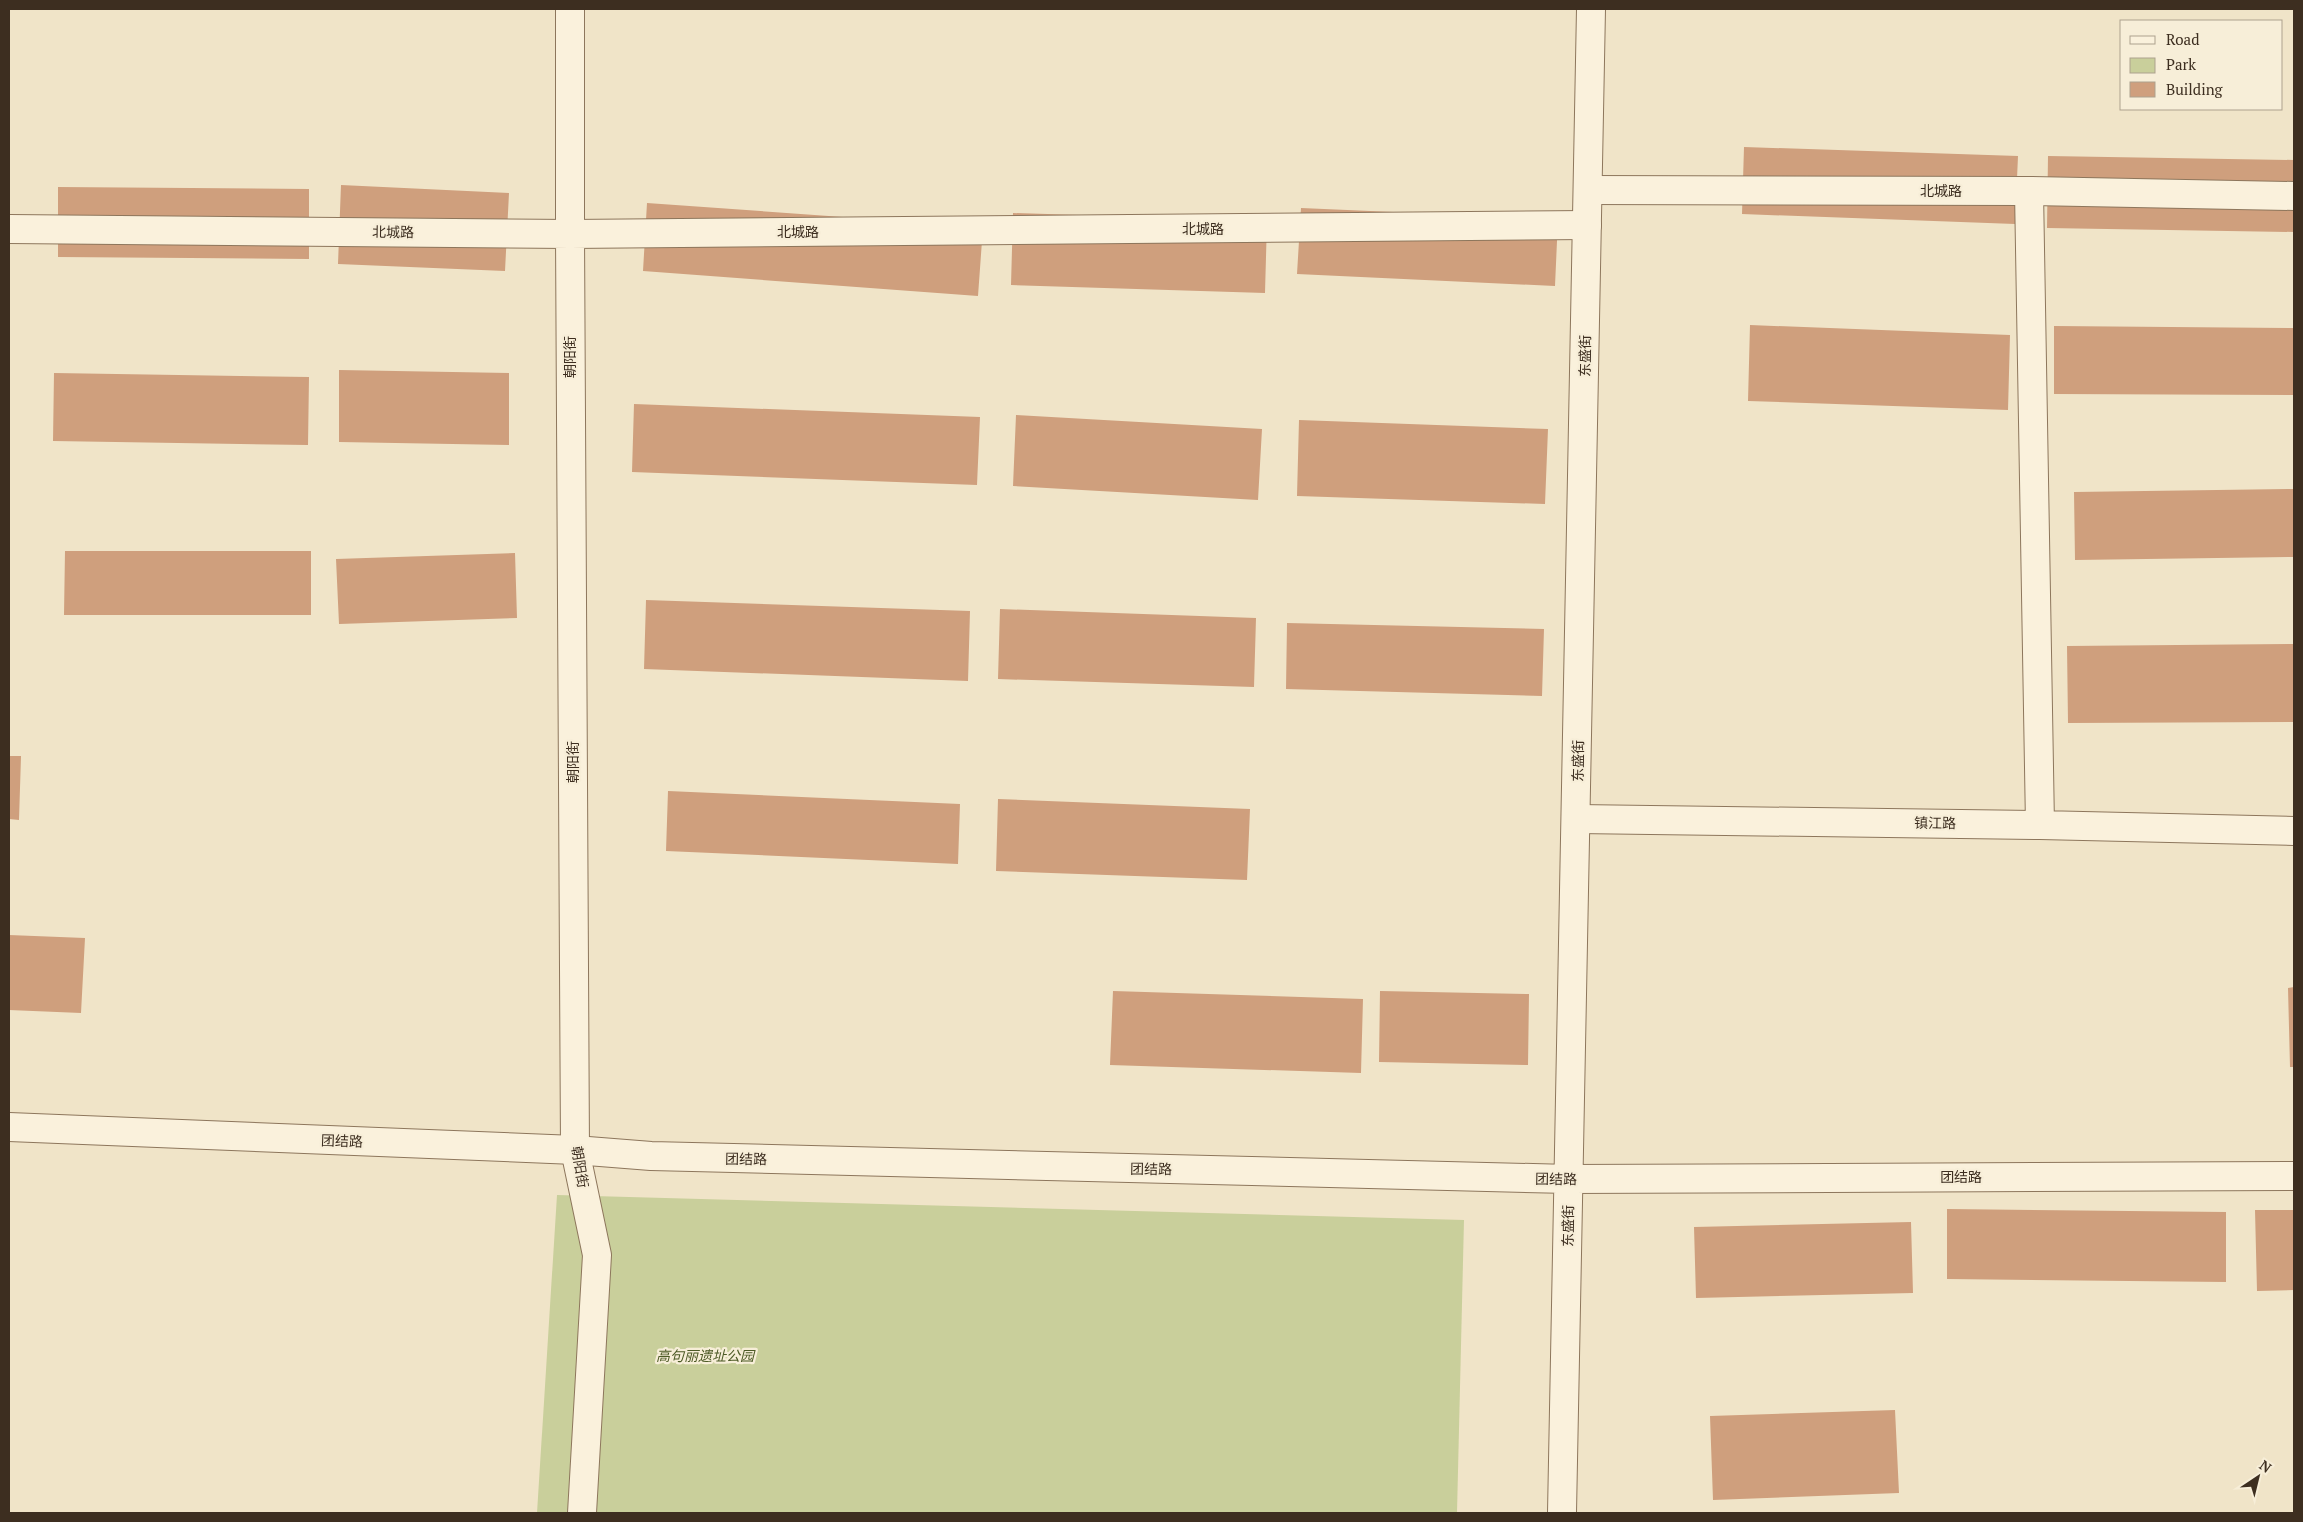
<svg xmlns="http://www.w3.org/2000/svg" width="2303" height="1522" font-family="'PT Serif','Noto Sans SC',serif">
	<rect width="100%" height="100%" fill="#f0e4c8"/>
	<path fill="#c9cf9b" d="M557 1195 1464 1220 1457 1513H537Z"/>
	<path fill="#cf9f7d" d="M1744 147 2018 156 2015 224 1742 214Z
		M2048 156 2294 160V232L2047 228Z
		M341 185 509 193 505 271 338 264Z
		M58 187 309 189V259L58 257Z
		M647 203 983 227 978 296 643 271Z
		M1301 208 1558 219 1555 286 1297 274Z
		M1013 213 1267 221 1265 293 1011 285Z
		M1750 325 2010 335 2008 410 1748 401Z
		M2054 326 2294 328V395L2054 394Z
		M339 370 509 373V445L339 442Z
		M54 373 309 377 308 445 53 441Z
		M634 404 980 417 977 485 632 472Z
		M1016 415 1262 429 1258 500 1013 486Z
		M1299 420 1548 429 1545 504 1297 496Z
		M2294 489V557L2075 560 2074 492Z
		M65 551H311V615H64Z
		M515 553 517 618 339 624 336 559Z
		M646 600 970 611 968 681 644 669Z
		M1000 609 1256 618 1254 687 998 679Z
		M1287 623 1544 629 1542 696 1286 689Z
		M2294 644V722L2068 723 2067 646Z
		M9 756H21L19 820 9 819Z
		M668 791 960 804 958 864 666 851Z
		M998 799 1250 809 1247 880 996 871Z
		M9 935 85 938 81 1013 9 1010Z
		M2294 987V1067H2290L2288 988Z
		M1113 991 1363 999 1361 1073 1110 1065Z
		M1380 991 1529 994 1528 1065 1379 1062Z
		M1947 1209 2226 1212V1282L1947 1279Z
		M2255 1210H2294V1290L2257 1291Z
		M1911 1222 1913 1293 1696 1298 1694 1227Z
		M1895 1410 1899 1493 1713 1500 1710 1416Z"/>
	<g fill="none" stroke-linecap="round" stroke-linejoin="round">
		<g stroke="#8d765c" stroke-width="30">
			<path id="minor" d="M570 9V234L575 1150 597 1255 582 1513
				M1588 190 2029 191 2294 196
				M2029 191 2040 825
				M9 229 570 234 1587 225
				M1577 819 2040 825 2294 831"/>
		</g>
		<g stroke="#8d765c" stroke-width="30">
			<path id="tertiary" d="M9 1127 575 1150 651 1156 1569 1179 2294 1176
				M1562 1513 1591 9"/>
		</g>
		<use href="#minor" stroke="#faf1dc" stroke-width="28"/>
		<use href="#tertiary" stroke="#faf1dc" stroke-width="28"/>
	</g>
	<g text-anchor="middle" stroke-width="4.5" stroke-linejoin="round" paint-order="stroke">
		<g font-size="14" fill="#3d2e20" stroke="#f7eed8">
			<text x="1941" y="196">北城路</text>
			<text x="1203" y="234">北城路</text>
			<text transform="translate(393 232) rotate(1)" y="5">北城路</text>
			<text x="798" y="237">北城路</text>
			<text transform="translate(1585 356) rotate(-89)" y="5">东盛街</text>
			<text transform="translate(570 357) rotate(-90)" y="5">朝阳街</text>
			<text transform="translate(1578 761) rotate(-89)" y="5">东盛街</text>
			<text transform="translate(573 762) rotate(-90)" y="5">朝阳街</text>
			<text transform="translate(1935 823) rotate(1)" y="5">镇江路</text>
			<text transform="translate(342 1141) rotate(2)" y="5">团结路</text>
			<text transform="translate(746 1159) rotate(1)" y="5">团结路</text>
			<text transform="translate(580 1167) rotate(81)" y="5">朝阳街</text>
			<text transform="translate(1151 1169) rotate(1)" y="5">团结路</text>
			<text x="1961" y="1182">团结路</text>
			<text transform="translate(1556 1179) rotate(1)" y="5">团结路</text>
			<text transform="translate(1568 1226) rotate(-89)" y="5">东盛街</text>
		</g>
		<g font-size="14" font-style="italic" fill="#4d5a26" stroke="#f7eed8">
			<text x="705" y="1361">高句丽遗址公园</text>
		</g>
	</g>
	<rect width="2303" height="1522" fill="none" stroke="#3d2e20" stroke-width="20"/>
	<rect x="2120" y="20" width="162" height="90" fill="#f7eed8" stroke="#ada18e"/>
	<rect x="2130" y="36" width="25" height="8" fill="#faf1dc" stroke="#ada18e"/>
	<text x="2166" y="45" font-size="15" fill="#3d2e20">Road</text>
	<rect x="2130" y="58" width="25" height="15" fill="#c9cf9b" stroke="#ada18e"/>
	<text x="2166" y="70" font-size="15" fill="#3d2e20">Park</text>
	<rect x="2130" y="82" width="25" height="15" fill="#cf9f7d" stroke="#ada18e"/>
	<text x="2166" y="95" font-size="15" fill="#3d2e20">Building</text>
	<g transform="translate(2258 1477) rotate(35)" stroke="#f7eed8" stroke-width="4" paint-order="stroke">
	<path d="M0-4L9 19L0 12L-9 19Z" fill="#3d2e20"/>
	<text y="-8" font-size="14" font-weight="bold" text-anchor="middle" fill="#3d2e20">N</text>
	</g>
</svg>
